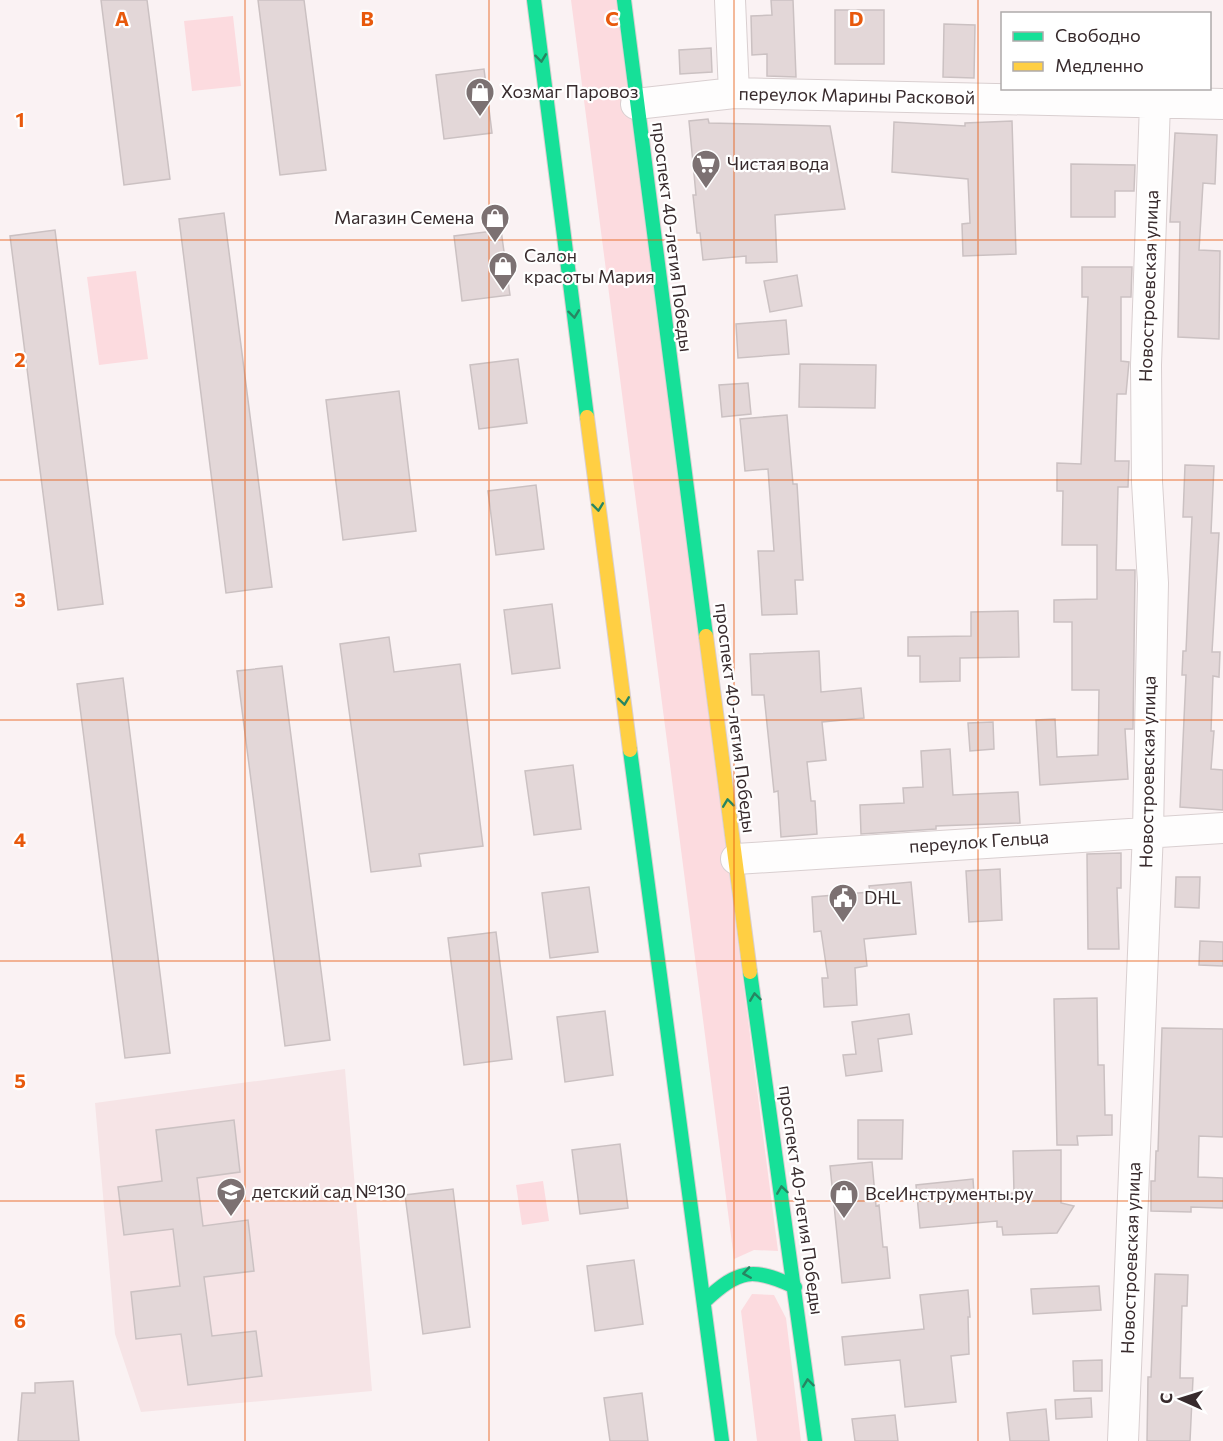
<svg xmlns="http://www.w3.org/2000/svg" width="1223" height="1441" font-family="Commissioner,sans-serif">
	<rect width="100%" height="100%" fill="#faf2f3"/>
	<path fill="#f6e4e6" d="M345 1069 372 1391 141 1412 115 1334 95 1103Z"/>
	<path fill="#fcdbdf" d="M571 0H616L778 1251 754 1250 734 1259Z
		M233 16 241 86 192 91 184 21Z
		M136 271 148 359 99 365 87 277Z
		M543 1181 549 1221 522 1225 516 1185Z
		M752 1294 774 1295 786 1318 801 1441H757L741 1311Z"/>
	<path fill="#e3d7d8" stroke="#cbc1c2" stroke-width="1.5" d="M101 0H147L170 179 124 185Z
		M258 0H304L326 170 280 175Z
		M771 0H793L796 77 767 76V54L752 55 751 16 772 15Z
		M835 10H884V64H835Z
		M944 24 975 25 974 78 943 77Z
		M711 48 712 72 680 74 679 50Z
		M484 69 492 133 444 139 436 75Z
		M708 119 709 123 830 126 845 209 775 215 777 262 746 263V256L703 260 700 233H697L693 195H696L689 121Z
		M1012 121 1016 254 963 256 962 224 970 223 968 179 892 172 894 122 965 126V123Z
		M1175 133 1217 135 1215 184 1203 183 1199 250 1220 251 1219 339 1178 337 1180 222H1170Z
		M1071 164 1135 165 1134 191H1115V217H1071Z
		M224 213 272 587 226 593 179 219Z
		M55 230 103 604 58 610 10 236Z
		M501 230 510 295 462 301 454 236Z
		M1082 267H1132L1131 297H1121V361L1129 362 1126 394H1117L1115 461H1129L1128 487H1118L1116 570H1135L1133 729H1125L1128 779 1040 785 1036 720 1055 719 1057 757 1098 755 1099 690H1072V622H1054V600L1097 599V545H1062L1063 491H1057V463L1081 464 1088 297H1082Z
		M797 275 802 306 770 312 764 281Z
		M786 320 789 354 738 358 736 324Z
		M518 359 527 423 479 429 470 365Z
		M800 364 876 365 875 408 799 407Z
		M748 383 751 414 722 417 719 385Z
		M399 391 416 531 343 540 326 400Z
		M787 415 793 484H797L803 580H795L797 614 762 615 758 551H774L768 469 745 471 740 419Z
		M1185 465 1214 466 1211 533H1219L1212 652H1220L1219 677 1213 676 1211 731H1214L1211 769 1223 770V810L1180 807 1186 675H1182L1183 651H1186L1192 517H1183Z
		M536 485 544 549 496 555 488 491Z
		M552 604 560 668 512 674 504 610Z
		M1018 611 1019 657 960 658V681L920 682V656H908V637L971 636V612Z
		M389 637 394 672 460 664 483 846 419 854 421 866 371 872 340 644Z
		M819 651 821 692 861 688 864 718 822 722 826 760 807 762 811 801H815L817 834 781 837 778 791 774 792 764 695H752L750 654Z
		M282 666 330 1040 285 1046 237 671Z
		M123 678 170 1053 125 1058 77 684Z
		M993 722 994 749 970 751 968 723Z
		M950 749 953 795 1018 792 1020 823 936 826V829L861 834 860 805 904 803 903 788 923 787 921 751Z
		M573 765 581 829 534 835 525 771Z
		M1121 853V888H1117L1119 949H1088L1087 854Z
		M1000 869 1002 920 969 922 966 871Z
		M1176 877H1200L1199 908 1175 907Z
		M911 882 916 934 864 939 867 966 855 968 857 1005 824 1007 822 978H828L821 931 814 932 812 897 870 892 869 886Z
		M589 887 598 952 550 958 542 893Z
		M496 932 512 1059 464 1065 448 938Z
		M1200 941 1223 942V966L1199 965Z
		M1097 998 1098 1065H1104L1105 1115H1112V1135L1077 1136 1078 1145H1057L1054 999Z
		M605 1011 613 1075 565 1082 557 1017Z
		M909 1014 912 1034 878 1039 882 1071 846 1076 843 1055 856 1054 852 1022Z
		M1162 1028 1223 1029V1137L1199 1136 1198 1177 1223 1178V1208L1191 1207V1212L1151 1211V1181H1155L1156 1151H1158Z
		M234 1120 240 1172 197 1178 203 1226 248 1220 254 1271 204 1277 212 1336 256 1331 262 1376 188 1385 181 1334 136 1339 131 1292 180 1286 173 1229 124 1235 118 1187 162 1181 156 1130Z
		M858 1120H903L902 1159H858Z
		M620 1144 628 1208 580 1214 572 1150Z
		M1061 1150V1203L1074 1206 1057 1233 1003 1235 1002 1227H997V1221L920 1228 916 1185 973 1179 974 1194 1014 1193 1013 1151Z
		M872 1162 876 1206 879 1205 883 1247H887L890 1278 842 1283 830 1166Z
		M453 1189 470 1327 423 1334 405 1195Z
		M634 1260 643 1324 595 1331 587 1266Z
		M1155 1274 1188 1275 1187 1306H1182L1180 1378H1193L1190 1441H1147L1148 1377H1151Z
		M1099 1286 1101 1310 1033 1314 1031 1289Z
		M968 1290 970 1317H968L969 1354 951 1356 956 1402 905 1407 900 1360 845 1365 842 1337 924 1329 920 1295Z
		M1102 1360V1391H1074L1073 1361Z
		M73 1381 79 1441H18L22 1393H35V1383Z
		M642 1393 648 1441H610L604 1398Z
		M1091 1398 1092 1417 1056 1419 1055 1400Z
		M1046 1409 1049 1441H1010L1007 1413Z
		M895 1415 898 1441H855L852 1419Z"/>
	<g fill="none" stroke-linecap="round" stroke-linejoin="round">
		<g stroke="#d9cfd0" stroke-width="32">
			<path id="street" d="M730 0 734 93
				M636 104 734 93 1223 104
				M736 859 1223 828
				M1123 1441 1148 831 1153 583 1147 482 1146 365 1155 103"/>
		</g>
		<g stroke="#d9cfd0" stroke-width="16">
			<path id="fast" d="M534 0 587 417
				M624 0 706 636
				M630 750 722 1441
				M750 972 815 1441
				M705 1301C738 1269 754 1267 795 1287"/>
		</g>
		<g stroke="#d9cfd0" stroke-width="16">
			<path id="slow" d="M587 417 630 750
				M706 636 750 972"/>
		</g>
		<use href="#street" stroke="#fefdfd" stroke-width="30"/>
		<use href="#fast" stroke="#16e098" stroke-width="14"/>
		<use href="#slow" stroke="#ffcf43" stroke-width="14"/>
	</g>
	<defs><path id="oneway-chevron" d="M-2-3.5L2.5 0L-2 3.5" fill="none" stroke-width="1.6" stroke-linecap="round" stroke-linejoin="round" transform="scale(1.5)"/></defs>
	<g stroke="#278662">
		<use href="#oneway-chevron" transform="translate(541 58) rotate(83)"/>
		<use href="#oneway-chevron" transform="translate(574 314) rotate(83)"/>
		<use href="#oneway-chevron" transform="translate(598 507) rotate(83)"/>
		<use href="#oneway-chevron" transform="translate(624 701) rotate(82)"/>
		<use href="#oneway-chevron" transform="translate(728 803) rotate(-97)"/>
		<use href="#oneway-chevron" transform="translate(755 997) rotate(-98)"/>
		<use href="#oneway-chevron" transform="translate(782 1190) rotate(-98)"/>
		<use href="#oneway-chevron" transform="translate(747 1273) rotate(171)"/>
		<use href="#oneway-chevron" transform="translate(808 1383) rotate(-97)"/>
	</g>
	<path fill="none" stroke="#e8590c" stroke-width="1.5" stroke-opacity="0.55" d="M245 0V1441M489 0V1441M734 0V1441M978 0V1441M0 240H1223M0 480H1223M0 720H1223M0 961H1223M0 1201H1223"/>
	<defs>
		<g id="shop-pin" transform="scale(1.5)"><path d="M0 17L-7.5 6A9.5 9.5 0 1 1 7.5 6Z" fill="#7c7172" stroke="#fff"/><path d="M-5-2.5h2.3a2.7 3.5 0 0 1 5.4 0H5L5.5 6h-11ZM-1.5-2.5h3a1.5 2.3 0 0 0-3 0Z" fill="#fff"/></g>
		<g id="supermarket-pin" transform="scale(1.5)"><path d="M0 17L-7.5 6A9.5 9.5 0 1 1 7.5 6Z" fill="#7c7172" stroke="#fff"/><path d="M-6-5.5h2.5l.6 2H6L4.5 2H-2.5L-4.4-4H-6ZM-1.5 3.2a1.3 1.3 0 1 0 .1 0ZM3 3.2a1.3 1.3 0 1 0 .1 0Z" fill="#fff"/></g>
		<g id="civic-pin" transform="scale(1.5)"><path d="M0 17L-7.5 6A9.5 9.5 0 1 1 7.5 6Z" fill="#7c7172" stroke="#fff"/><path d="M-.6-6.5H3V-4.5H.6V-3L4-1V1h2V6H-6V1h2V-1L-.6-3ZM-1.2 2.5V6h2.4V2.5Z" fill="#fff"/></g>
		<g id="school-pin" transform="scale(1.5)"><path d="M0 17L-7.5 6A9.5 9.5 0 1 1 7.5 6Z" fill="#7c7172" stroke="#fff"/><path d="M0-5L7-2L0 1L-7-2ZM-4 1L0 2.5L4 1V4Q0 6-4 4Z" fill="#fff"/></g>
	</defs>
	<g fill-rule="evenodd">
		<use href="#shop-pin" x="480" y="92"/>
		<use href="#supermarket-pin" x="706" y="164"/>
		<use href="#shop-pin" x="495" y="218"/>
		<use href="#shop-pin" x="503" y="266"/>
		<use href="#civic-pin" x="843" y="898"/>
		<use href="#school-pin" x="231" y="1192"/>
		<use href="#shop-pin" x="844" y="1194"/>
	</g>
	<g text-anchor="middle" stroke-width="4.5" stroke-linejoin="round" paint-order="stroke">
		<g font-size="18" fill="#382b2d" stroke="#fff" text-anchor="start">
			<text x="501" y="98">Хозмаг Паровоз</text>
			<text x="727" y="170">Чистая вода</text>
			<text x="474" y="224" text-anchor="end">Магазин Семена</text>
			<text x="524" y="262">Салон<tspan x="524" dy="21">красоты Мария</tspan></text>
			<text x="864" y="904">DHL</text>
			<text x="252" y="1198">детский сад №130</text>
			<text x="865" y="1200">ВсеИнструменты.ру</text>
		</g>
		<g font-size="18" fill="#382b2d" stroke="#fff">
			<text transform="translate(857 96) rotate(1)" y="6">переулок Марины Расковой</text>
			<text transform="translate(672 237) rotate(83)" y="6">проспект 40-летия Победы</text>
			<text transform="translate(1149 286) rotate(-88)" y="6">Новостроевская улица</text>
			<text transform="translate(735 718) rotate(83)" y="6">проспект 40-летия Победы</text>
			<text transform="translate(1148 772) rotate(-89)" y="6">Новостроевская улица</text>
			<text transform="translate(979 842) rotate(-4)" y="6">переулок Гельца</text>
			<text transform="translate(801 1200) rotate(82)" y="6">проспект 40-летия Победы</text>
			<text transform="translate(1131 1258) rotate(-88)" y="6">Новостроевская улица</text>
		</g>
	</g>
	<g font-size="20" text-anchor="middle" font-weight="bold" fill="#e8590c" stroke="#fff" stroke-width="4.5" stroke-linejoin="round" paint-order="stroke">
		<text x="122" y="26">A</text>
		<text x="367" y="26">B</text>
		<text x="612" y="26">C</text>
		<text x="856" y="26">D</text>
		<text x="20" y="127">1</text>
		<text x="20" y="367">2</text>
		<text x="20" y="607">3</text>
		<text x="20" y="847">4</text>
		<text x="20" y="1088">5</text>
		<text x="20" y="1328">6</text>
	</g>
	<rect x="1001" y="12" width="210" height="78" fill="#ffffff" stroke="#afaaab" stroke-width="1.5"/>
	<rect x="1013" y="32" width="30" height="9" fill="#16e098" stroke="#afaaab" stroke-width="1.5"/>
	<text x="1055" y="42" font-size="18" fill="#382b2d">Свободно</text>
	<rect x="1013" y="62" width="30" height="9" fill="#ffcf43" stroke="#afaaab" stroke-width="1.5"/>
	<text x="1055" y="72" font-size="18" fill="#382b2d">Медленно</text>
	<g transform="translate(1181 1399) rotate(273)" stroke="#ffffff" stroke-width="4.5" paint-order="stroke">
	<path d="M0-4.5L10 22L0 15L-10 22Z" fill="#382b2d"/>
	<text y="-9" font-size="16" font-weight="bold" text-anchor="middle" fill="#382b2d">С</text>
	</g>
</svg>
